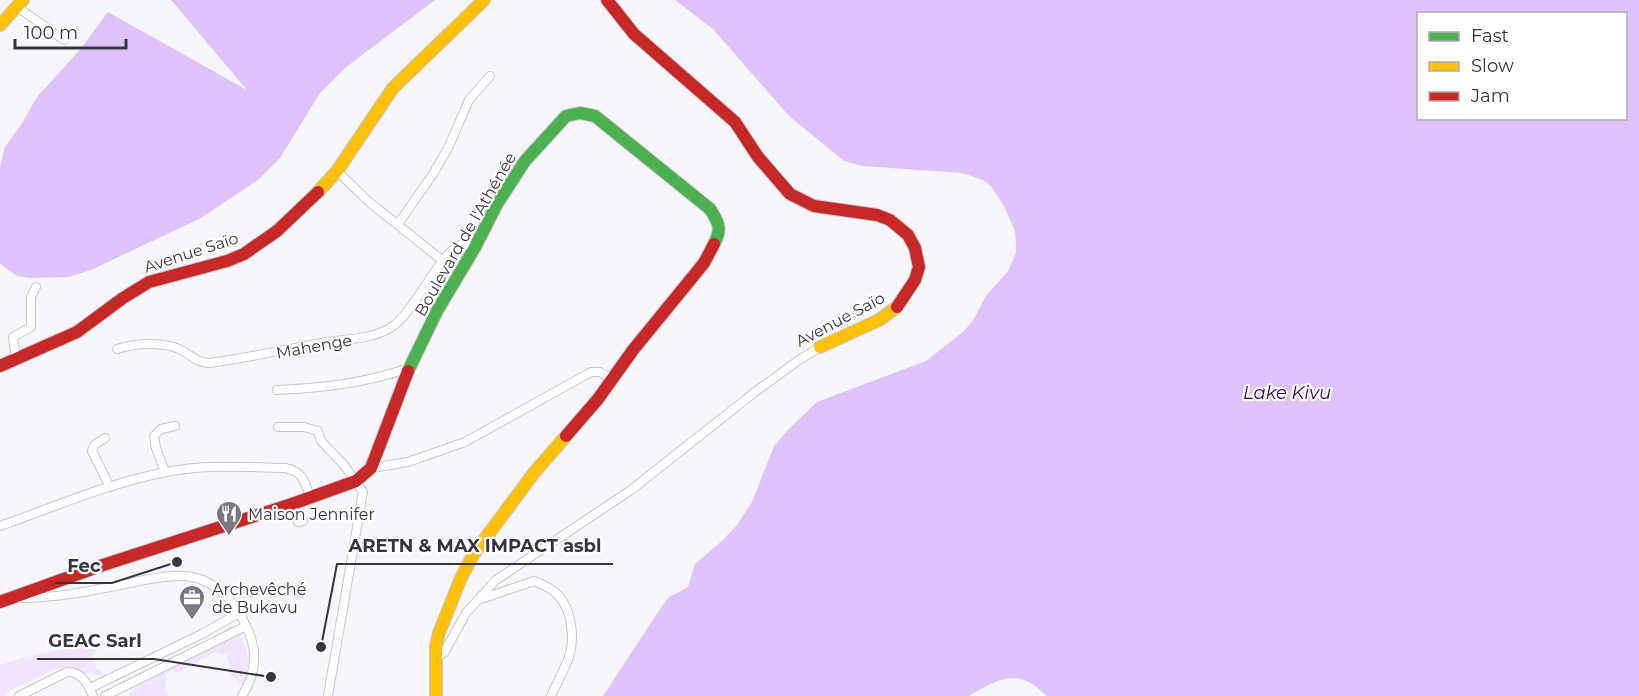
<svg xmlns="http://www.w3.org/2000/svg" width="1639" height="696" font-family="Montserrat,sans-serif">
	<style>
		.green { fill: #f0e4fe }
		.water { fill: #dec3fa; fill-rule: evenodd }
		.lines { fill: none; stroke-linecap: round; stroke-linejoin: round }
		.street-casing { stroke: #cac7ce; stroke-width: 10 }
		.fast-casing { stroke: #cac7ce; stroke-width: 14 }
		.slow-casing { stroke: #cac7ce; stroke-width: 14 }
		.jam-casing { stroke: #cac7ce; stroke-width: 14 }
		.street { stroke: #fefeff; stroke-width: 8 }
		.fast { stroke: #4caf50; stroke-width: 12 }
		.slow { stroke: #ffc107; stroke-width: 12 }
		.jam { stroke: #c62828; stroke-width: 12 }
		.labels { text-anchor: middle; stroke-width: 4.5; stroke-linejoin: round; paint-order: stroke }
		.street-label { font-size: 16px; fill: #37343c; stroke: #fff }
		.poi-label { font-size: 16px; fill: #37343c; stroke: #fff; text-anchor: start }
		.water-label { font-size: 18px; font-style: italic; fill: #3c035d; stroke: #fff }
		.leader { fill: none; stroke: #37343c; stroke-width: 2 }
		.callout-dot { fill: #37343c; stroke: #fff; stroke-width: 2 }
		.callout-label { font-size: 18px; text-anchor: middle; font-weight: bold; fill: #37343c; stroke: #fff; stroke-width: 4.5; stroke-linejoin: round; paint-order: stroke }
	</style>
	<rect width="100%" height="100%" fill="#f8f5fc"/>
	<g class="green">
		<path d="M231 626C251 643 250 665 245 689L231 674 227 655 214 652 178 673 172 670 167 674 165 689 168 696H129L131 691 181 661Z"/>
		<polygon points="109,640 93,654 96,669 110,677 82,672 71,667 57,668 10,690 5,696 0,696 0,665 25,657"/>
	</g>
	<g class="water">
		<polygon points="171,0 435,0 345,68 320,93 280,158 258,180 201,218 91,270 69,277 30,278 17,276 0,264 0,167 5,147 21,125 37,97 79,51 108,12 247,90"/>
		<path d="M675 0H1639V696H1046C1019 667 998 678 969 696H603L660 609 669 597 688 587 695 564 722 541 737 525 752 502 774 446 789 429 817 402 926 361 963 332 972 322 986 296 1008 271 1016 253V245L1015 231 1005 208 991 186 983 180 962 173 862 166 844 161 789 116 713 29ZM1418 14H1626V118H1418Z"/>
	</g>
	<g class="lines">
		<defs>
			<g id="street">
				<polyline points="17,7 64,40"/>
				<polyline points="337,171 369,202 443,261"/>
				<polyline points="398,224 433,174 448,148 469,100 490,76"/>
				<path d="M117 349C135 343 166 341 183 351 192 356 198 363 209 363 248 358 287 349 327 342 346 339 373 339 390 328 417 312 439 249 465 243L474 249"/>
				<polyline points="16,359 13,337 31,327 31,297 36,287"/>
				<path d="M277 390C323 388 366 383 409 368"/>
				<polyline points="278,427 304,427 318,431 321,441 344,465 363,492 328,696"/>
				<polyline points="105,438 94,445 92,451 110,487"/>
				<polyline points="371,468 408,462 465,442 591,372 600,372 612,379"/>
				<polyline points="165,472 156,448 154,436 161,429 175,426"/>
				<polyline points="292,504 298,522 303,521"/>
				<path d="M0 526C54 507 109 483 166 472 206 464 245 467 285 468 304 472 304 481 310 497"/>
				<path d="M20 598C56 598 91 591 125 584 144 580 166 575 185 576 214 578 235 601 246 626 258 650 257 673 242 696"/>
				<path d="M478 600 534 581C542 584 551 588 558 595 572 610 575 638 569 657 564 670 557 683 551 696"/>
				<polyline points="437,657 444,653 466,613 496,580 631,490 755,392 799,360 820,347"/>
				<polyline points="90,688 202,634 239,613"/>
				<path d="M19 696 67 672C81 671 88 684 93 696"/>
				<polyline points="105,696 246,626"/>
			</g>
			<path id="fast" d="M408 371 437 311 474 249 497 204 525 161 566 116 580 113 595 116 710 209C719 223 722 229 714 244"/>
			<g id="slow">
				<polyline points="0,25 23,0"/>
				<polyline points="318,192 337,171 393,88 484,0"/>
				<polyline points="820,347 879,320 897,307"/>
				<polyline points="436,696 436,646 439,633 461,578 473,555 533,474 566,436"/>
			</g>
			<g id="jam">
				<polyline points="607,0 634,34 735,122 758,157 790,194 814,206 877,215 890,220 908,235 915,248 919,267 915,280 897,307"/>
				<polyline points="0,366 77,332 123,298 149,282 227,261 244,254 277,231 318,192"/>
				<polyline points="566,436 598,399 633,350 704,263 714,244"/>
				<polyline points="0,602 103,565 292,504 356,481 371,468 408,371"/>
			</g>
		</defs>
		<use href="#street" class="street-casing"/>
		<use href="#fast" class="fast-casing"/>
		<use href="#slow" class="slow-casing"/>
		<use href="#jam" class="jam-casing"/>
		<use href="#street" class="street"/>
		<use href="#fast" class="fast"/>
		<use href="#slow" class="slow"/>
		<use href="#jam" class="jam"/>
	</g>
	<defs>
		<symbol id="restaurant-pin" viewBox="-11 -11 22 30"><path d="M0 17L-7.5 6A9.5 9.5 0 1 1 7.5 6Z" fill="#7b787f" stroke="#fff"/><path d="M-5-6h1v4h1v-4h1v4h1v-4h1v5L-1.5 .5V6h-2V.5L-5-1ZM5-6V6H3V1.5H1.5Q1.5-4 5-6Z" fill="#fff"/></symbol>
		<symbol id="office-pin" viewBox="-11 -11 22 30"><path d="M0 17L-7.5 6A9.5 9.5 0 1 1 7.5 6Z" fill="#7b787f" stroke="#fff"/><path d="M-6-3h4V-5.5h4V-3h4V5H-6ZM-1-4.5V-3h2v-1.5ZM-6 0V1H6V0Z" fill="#fff"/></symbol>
	</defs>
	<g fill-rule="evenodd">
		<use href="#restaurant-pin" x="214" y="499" width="30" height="40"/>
		<use href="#office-pin" x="177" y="583" width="30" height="40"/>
	</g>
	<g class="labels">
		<g class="street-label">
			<text transform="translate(465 234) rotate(-60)" y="6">Boulevard de l'Athénée</text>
			<text transform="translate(191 252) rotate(-18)" y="6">Avenue Saïo</text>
			<text transform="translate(840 319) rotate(-28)" y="6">Avenue Saïo</text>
			<text transform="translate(314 346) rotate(-10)" y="6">Mahenge</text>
		</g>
		<g class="poi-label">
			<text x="248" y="520">Maison Jennifer</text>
			<text x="212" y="595">Archevêché<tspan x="212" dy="18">de Bukavu</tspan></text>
		</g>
		<g class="water-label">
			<text x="1287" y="399">Lake Kivu</text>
		</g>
	</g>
	<path class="leader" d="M321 647L337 564H613M177 562L112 583H55M271 677L154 659H37"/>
	<g class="callout-dot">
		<circle cx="321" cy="647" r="6"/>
		<circle cx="177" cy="562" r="6"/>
		<circle cx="271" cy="677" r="6"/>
	</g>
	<g class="callout-label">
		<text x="475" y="552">ARETN &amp; MAX IMPACT asbl</text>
		<text x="84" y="572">Fec</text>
		<text x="95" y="647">GEAC Sarl</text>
	</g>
	<rect x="1417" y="12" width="210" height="108" fill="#ffffff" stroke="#afaeb1" stroke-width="1.5"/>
	<rect x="1429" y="32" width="30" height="9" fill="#4caf50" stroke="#afaeb1" stroke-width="1.5"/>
	<text x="1471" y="42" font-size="18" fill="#37343c">Fast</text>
	<rect x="1429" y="62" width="30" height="9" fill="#ffc107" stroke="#afaeb1" stroke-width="1.5"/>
	<text x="1471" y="72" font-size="18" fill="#37343c">Slow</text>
	<rect x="1429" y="92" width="30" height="9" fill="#c62828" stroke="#afaeb1" stroke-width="1.5"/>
	<text x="1471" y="102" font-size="18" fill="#37343c">Jam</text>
	<path d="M15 39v9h111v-9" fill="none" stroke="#37343c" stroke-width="3"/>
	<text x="24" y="39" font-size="18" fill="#37343c" stroke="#ffffff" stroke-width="4.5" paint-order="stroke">100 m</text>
</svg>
